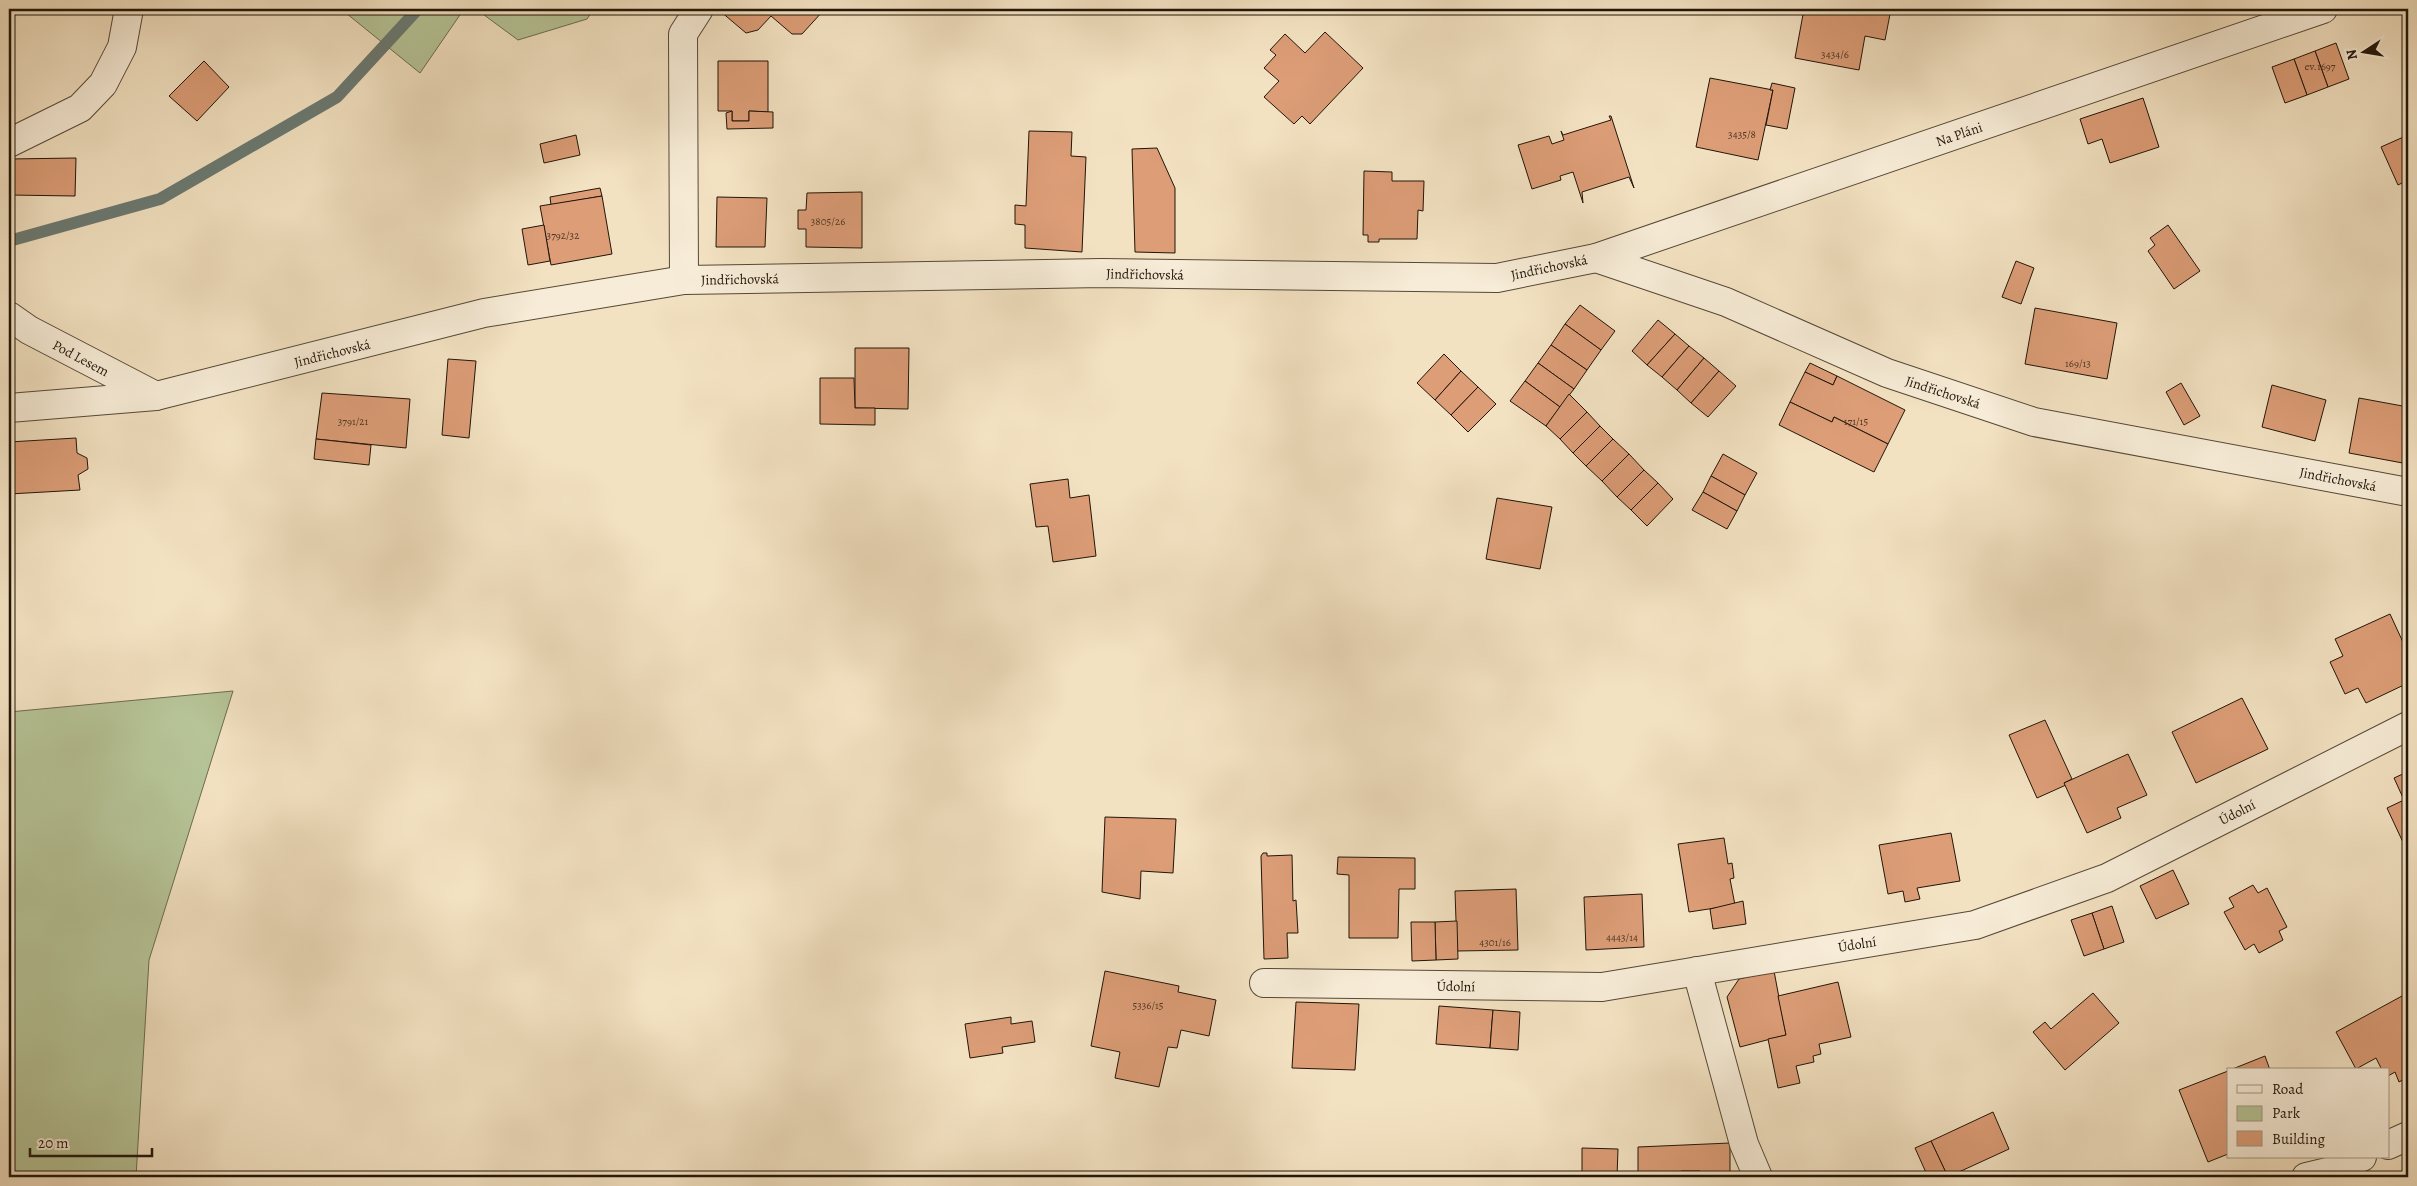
<svg xmlns="http://www.w3.org/2000/svg" width="2417" height="1186" font-family="Alegreya,serif">
	<style>
		.green { fill: #b6c497; stroke: #6c6c50 }
		.lines { fill: none; stroke-linecap: round; stroke-linejoin: round }
		.stream { stroke: #6b7a73; stroke-width: 12 }
		.building { fill: #dc9d77; stroke: #211509 }
		.street-casing { stroke: #564837; stroke-width: 30 }
		.street { stroke: #f7ecd7; stroke-width: 28 }
		.labels { text-anchor: middle; stroke-width: 4; stroke-linejoin: round; paint-order: stroke }
		.number-label { font-size: 11px; fill: #503724 }
		.street-label { font-size: 14px; fill: #211509; stroke: #f7ecd7 }
	</style>
	<rect width="100%" height="100%" fill="#f3e2c2"/>
	<filter id="stains"><feTurbulence type="fractalNoise" baseFrequency=".004" numOctaves="4"/><feColorMatrix values="0 0 0 0 .2 0 0 0 0 .09 0 0 0 0 .02 0 0 0 .5 -.17"/></filter>
	<radialGradient id="worn" r=".72"><stop offset=".6" stop-color="#630" stop-opacity="0"/><stop offset="1" stop-color="#630" stop-opacity=".3"/></radialGradient>
	<g class="green">
		<polygon points="341,9 464,9 420,73"/>
		<polygon points="476,9 594,9 587,19 518,40"/>
		<polygon points="233,691 149,960 136,1177 9,1177 9,712"/>
	</g>
	<g class="lines">
		<polyline class="stream" points="9,241 160,199 337,97 418,9"/>
	</g>
	<g class="building">
		<polygon points="722,9 820,9 823,11 802,34 792,34 771,16 758,30 746,33 720,11"/>
		<polygon points="1804,9 1891,9 1885,40 1865,36 1859,70 1795,58"/>
		<polygon points="1325,32 1363,68 1310,124 1302,116 1294,124 1264,97 1279,81 1264,68 1276,55 1270,50 1285,34 1305,53"/>
		<polygon points="2336,43 2349,79 2328,87 2315,51"/>
		<polygon points="2315,51 2328,87 2307,95 2294,59"/>
		<polygon points="2294,59 2307,95 2285,103 2272,67"/>
		<polygon points="204,61 229,87 197,121 169,96"/>
		<polygon points="718,61 768,61 768,112 749,111 749,121 732,121 732,111 718,111"/>
		<polygon points="1710,78 1773,90 1758,160 1696,147"/>
		<polygon points="1772,83 1795,88 1787,129 1766,125 1773,90 1770,90"/>
		<polygon points="2143,98 2159,147 2110,163 2102,139 2088,144 2080,119"/>
		<polygon points="732,111 732,121 749,121 749,111 773,112 773,128 727,129 726,113"/>
		<polygon points="1609,116 1611,116 1634,188 1629,177 1582,192 1583,203 1573,172 1560,176 1561,180 1532,189 1518,145 1549,136 1552,144 1564,140 1561,131 1563,135 1611,120"/>
		<polygon points="1029,131 1072,132 1071,156 1086,157 1082,252 1025,248 1025,225 1015,224 1015,205 1026,206"/>
		<polygon points="576,135 580,155 544,163 540,144"/>
		<polygon points="2408,135 2408,180 2398,185 2381,147"/>
		<polygon points="1157,148 1175,188 1175,253 1135,252 1132,149"/>
		<polygon points="76,158 75,196 9,195 9,159"/>
		<polygon points="1364,171 1392,172 1392,181 1424,181 1423,211 1418,210 1417,239 1379,239 1379,242 1368,242 1368,235 1363,235"/>
		<polygon points="600,188 602,196 551,205 550,197"/>
		<polygon points="862,192 862,248 806,247 806,229 798,229 798,210 806,210 807,193"/>
		<polygon points="602,196 612,254 551,265 540,206"/>
		<polygon points="717,197 767,198 765,247 716,247"/>
		<polygon points="544,225 550,261 528,265 522,229"/>
		<polygon points="2168,225 2200,271 2174,289 2148,251 2155,245 2150,238"/>
		<polygon points="2016,261 2034,268 2021,304 2002,297"/>
		<polygon points="1580,305 1615,331 1601,350 1565,324"/>
		<polygon points="2035,308 2117,323 2107,379 2025,364"/>
		<polygon points="1658,320 1675,334 1647,365 1632,351"/>
		<polygon points="1565,324 1601,350 1587,370 1551,345"/>
		<polygon points="1675,334 1689,346 1662,377 1647,365"/>
		<polygon points="1551,345 1587,370 1574,389 1538,363"/>
		<polygon points="1689,346 1704,358 1677,390 1662,377"/>
		<polygon points="855,348 909,348 908,409 855,408"/>
		<polygon points="1444,354 1461,371 1435,400 1417,383"/>
		<polygon points="1704,358 1719,371 1691,403 1677,390"/>
		<polygon points="448,359 476,361 469,438 442,435"/>
		<polygon points="1538,363 1574,389 1560,407 1525,381"/>
		<polygon points="1810,363 1837,376 1833,385 1805,372"/>
		<polygon points="1461,371 1478,387 1451,415 1435,400"/>
		<polygon points="1719,371 1736,386 1708,417 1691,403"/>
		<polygon points="1805,372 1833,385 1837,376 1905,410 1888,444 1834,417 1832,422 1790,402"/>
		<polygon points="820,378 854,378 855,408 875,408 875,425 820,424"/>
		<polygon points="1525,381 1560,407 1546,426 1510,401"/>
		<polygon points="2181,383 2200,416 2184,425 2166,392"/>
		<polygon points="2272,385 2326,400 2315,441 2262,427"/>
		<polygon points="1478,387 1496,404 1468,432 1451,415"/>
		<polygon points="322,393 410,399 406,448 316,439"/>
		<polygon points="1569,394 1587,412 1560,439 1546,426"/>
		<polygon points="2359,398 2408,407 2408,464 2349,453"/>
		<polygon points="1790,402 1832,422 1834,417 1888,444 1874,472 1779,425"/>
		<polygon points="1587,412 1600,426 1573,453 1560,439"/>
		<polygon points="1600,426 1613,439 1586,466 1573,453"/>
		<polygon points="76,438 77,453 87,458 88,469 78,475 80,490 9,494 9,442"/>
		<polygon points="316,439 371,445 369,465 314,459"/>
		<polygon points="1613,439 1629,454 1602,481 1586,466"/>
		<polygon points="1629,454 1644,470 1617,497 1602,481"/>
		<polygon points="1723,454 1757,473 1745,495 1711,476"/>
		<polygon points="1644,470 1658,483 1631,510 1617,497"/>
		<polygon points="1711,476 1745,495 1737,511 1703,492"/>
		<polygon points="1068,479 1070,498 1089,495 1096,556 1053,562 1048,526 1036,527 1030,484"/>
		<polygon points="1658,483 1673,499 1647,526 1631,510"/>
		<polygon points="1703,492 1737,511 1727,529 1692,510"/>
		<polygon points="1497,498 1552,507 1540,569 1486,559"/>
		<polygon points="2390,614 2408,653 2408,683 2366,703 2358,688 2345,694 2330,662 2343,656 2335,639"/>
		<polygon points="2242,698 2268,749 2196,783 2172,732"/>
		<polygon points="2045,720 2072,779 2064,783 2066,785 2037,798 2009,735"/>
		<polygon points="2128,754 2147,795 2117,808 2121,818 2087,833 2064,783"/>
		<polygon points="2405,773 2408,780 2408,853 2387,808 2404,800 2394,778"/>
		<polygon points="1105,817 1176,819 1173,873 1141,871 1140,899 1102,892"/>
		<polygon points="1951,833 1960,881 1917,888 1920,899 1905,902 1903,891 1888,894 1879,845"/>
		<polygon points="1724,838 1728,864 1732,863 1734,878 1730,879 1735,905 1689,912 1678,844"/>
		<polygon points="1263,853 1267,853 1267,856 1292,855 1293,901 1296,900 1298,933 1287,933 1288,958 1264,959 1261,856"/>
		<polygon points="1338,857 1415,858 1415,889 1399,889 1398,938 1349,938 1349,875 1337,874"/>
		<polygon points="2173,870 2189,904 2156,919 2140,886"/>
		<polygon points="2253,885 2258,893 2267,888 2287,927 2279,931 2283,940 2259,953 2254,944 2245,950 2224,912 2234,907 2229,898"/>
		<polygon points="1516,889 1518,950 1457,951 1455,891"/>
		<polygon points="1642,894 1644,947 1586,950 1584,897"/>
		<polygon points="1743,901 1746,924 1713,929 1710,909"/>
		<polygon points="2112,906 2124,942 2104,949 2092,913"/>
		<polygon points="2092,913 2104,949 2084,956 2071,920"/>
		<polygon points="1457,921 1458,959 1436,960 1435,922"/>
		<polygon points="1411,922 1435,922 1436,960 1412,961"/>
		<polygon points="1105,971 1179,986 1178,992 1216,1000 1209,1036 1181,1030 1177,1048 1168,1047 1159,1087 1115,1078 1120,1052 1091,1046"/>
		<polygon points="1774,971 1786,1035 1740,1047 1727,997 1739,979"/>
		<polygon points="1838,982 1851,1037 1819,1044 1821,1054 1813,1056 1814,1062 1796,1066 1800,1083 1778,1088 1768,1039 1786,1035 1778,996"/>
		<polygon points="2093,993 2119,1023 2065,1070 2033,1032 2045,1022 2051,1029"/>
		<polygon points="2402,996 2408,1007 2408,1077 2399,1082 2395,1072 2388,1076 2388,1070 2382,1070 2376,1058 2356,1069 2336,1032"/>
		<polygon points="1296,1002 1359,1004 1355,1070 1292,1068"/>
		<polygon points="1439,1006 1493,1010 1490,1048 1436,1044"/>
		<polygon points="1493,1010 1520,1012 1518,1050 1490,1048"/>
		<polygon points="1011,1017 1011,1024 1032,1021 1035,1042 1002,1047 1003,1053 970,1058 965,1024"/>
		<polygon points="2265,1056 2270,1070 2230,1070"/>
		<polygon points="2228,1071 2228,1154 2208,1162 2179,1090"/>
		<polygon points="1993,1112 2009,1149 1948,1177 1931,1141"/>
		<polygon points="1931,1141 1948,1177 1952,1175 1953,1177 1928,1177 1915,1148"/>
		<polygon points="1730,1143 1730,1177 1700,1177 1700,1171 1681,1171 1681,1177 1638,1177 1638,1147"/>
		<polygon points="1582,1148 1618,1149 1617,1177 1582,1177"/>
	</g>
	<g class="lines">
		<defs>
			<g id="street">
				<polyline points="9,143 80,108 103,84 122,47 129,9"/>
				<polyline points="1596,258 1726,302 1887,373 2034,422 2408,492"/>
				<polyline points="684,280 683,34 699,9"/>
				<polyline points="9,316 29,330 156,396"/>
				<polyline points="9,408 156,396 484,313 684,280 1102,273 1497,278 1596,258 2323,9"/>
				<polyline points="1697,971 1744,1144 1758,1177"/>
				<polyline points="1264,983 1602,987 1975,925 2107,878 2408,726"/>
				<polyline points="2388,1145 2408,1136"/>
				<polyline points="2306,1177 2331,1171 2362,1157"/>
			</g>
		</defs>
		<use href="#street" class="street-casing"/>
		<use href="#street" class="street"/>
	</g>
	<g class="labels">
		<g class="number-label">
			<text x="1835" y="58">3434/6</text>
			<text x="2320" y="70">ev.1697</text>
			<text x="1742" y="138">3435/8</text>
			<text x="828" y="225">3805/26</text>
			<text x="563" y="239">3792/32</text>
			<text x="2078" y="367">169/13</text>
			<text x="353" y="425">3791/21</text>
			<text x="1856" y="425">171/15</text>
			<text x="1622" y="941">4443/14</text>
			<text x="1495" y="946">4301/16</text>
			<text x="1148" y="1009">5336/15</text>
		</g>
		<g class="street-label">
			<text transform="translate(1959 134) rotate(-19)" y="5">Na Pláni</text>
			<text transform="translate(1549 267) rotate(-12)" y="5">Jindřichovská</text>
			<text transform="translate(1145 274) rotate(1)" y="5">Jindřichovská</text>
			<text transform="translate(740 279) rotate(-1)" y="5">Jindřichovská</text>
			<text transform="translate(332 353) rotate(-14)" y="5">Jindřichovská</text>
			<text transform="translate(81 358) rotate(28)" y="5">Pod Lesem</text>
			<text transform="translate(1943 392) rotate(18)" y="5">Jindřichovská</text>
			<text transform="translate(2338 479) rotate(11)" y="5">Jindřichovská</text>
			<text transform="translate(2237 812) rotate(-27)" y="5">Údolní</text>
			<text transform="translate(1857 944) rotate(-9)" y="5">Údolní</text>
			<text transform="translate(1456 986) rotate(1)" y="5">Údolní</text>
		</g>
	</g>
	<rect width="2417" height="1186" fill="none" stroke="#f3e2c2" stroke-width="30"/>
	<rect x="10" y="10" width="2397" height="1166" fill="none" stroke="#211509" stroke-width="2.5"/>
	<rect x="15" y="15" width="2387" height="1156" fill="none" stroke="#211509"/>
	<rect x="2227" y="1068" width="162" height="90" fill="#f7ecd7" stroke="#a19685"/>
	<rect x="2237" y="1085" width="25" height="8" fill="#f7ecd7" stroke="#a19685"/>
	<text x="2272" y="1094" font-size="15" fill="#211509">Road</text>
	<rect x="2237" y="1106" width="25" height="15" fill="#b6c497" stroke="#a19685"/>
	<text x="2272" y="1118" font-size="15" fill="#211509">Park</text>
	<rect x="2237" y="1131" width="25" height="15" fill="#dc9d77" stroke="#a19685"/>
	<text x="2272" y="1144" font-size="15" fill="#211509">Building</text>
	<g transform="translate(2364 52) rotate(258)" stroke="#f7ecd7" stroke-width="4" paint-order="stroke">
	<path d="M0-4L9 19L0 12L-9 19Z" fill="#211509"/>
	<text y="-8" font-size="14" font-weight="bold" text-anchor="middle" fill="#211509">N</text>
	</g>
	<path d="M30 1148v8h122v-8" fill="none" stroke="#211509" stroke-width="2.5"/>
	<text x="38" y="1148" font-size="15" fill="#211509" stroke="#f7ecd7" stroke-width="4" paint-order="stroke">20 m</text>
	<rect width="100%" height="100%" filter="url(#stains)"/>
	<rect width="100%" height="100%" fill="url(#worn)"/>
</svg>
